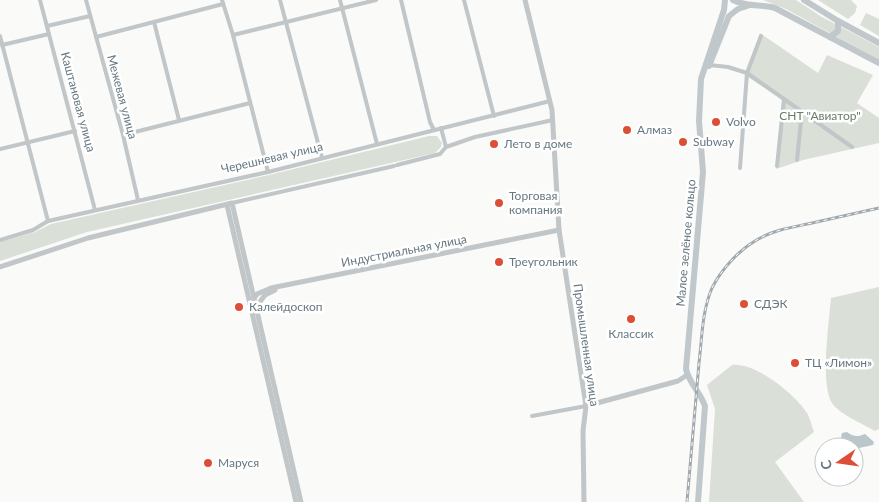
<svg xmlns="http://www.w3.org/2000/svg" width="879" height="502" font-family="Lato,sans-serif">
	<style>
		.green { fill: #dadfd7 }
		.water { fill: #bac6c9 }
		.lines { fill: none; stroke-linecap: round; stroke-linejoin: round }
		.minor { stroke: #c1c6c9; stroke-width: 4 }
		.tertiary { stroke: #c1c6c9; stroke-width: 5 }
		.primary { stroke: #c0c8cc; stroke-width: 6 }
		.rail-casing { stroke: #a1a9ae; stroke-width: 3 }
		.rail { stroke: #fff; stroke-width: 1; stroke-dasharray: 4; stroke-linecap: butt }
		.poi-dot { fill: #db4f36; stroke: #fff; stroke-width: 2 }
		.labels { text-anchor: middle; stroke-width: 5; stroke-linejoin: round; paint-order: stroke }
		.street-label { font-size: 12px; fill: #667881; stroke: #fff }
		.park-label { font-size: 12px; fill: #6a7a65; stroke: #fff }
		.poi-label { font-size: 12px; fill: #667881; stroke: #fff; text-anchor: start }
	</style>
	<rect width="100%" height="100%" fill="#fafaf8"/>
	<g class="green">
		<polygon points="763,0 796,0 822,17 879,47 879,60 786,9"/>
		<polygon points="818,0 851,0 857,6 855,13 848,19"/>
		<polygon points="866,13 879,19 879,36 860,25"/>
		<polygon points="760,33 818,73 827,55 873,75 857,103 879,118 879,143 803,160 776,169 783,100 745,75"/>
		<polygon points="429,136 437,136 442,143 441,147 435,153 87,232 0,261 0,242 35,232 51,224 269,175"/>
		<path d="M879 287V429L875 431C863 424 839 414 832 403 820 384 829 322 831 298Z"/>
		<path d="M732 365C755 362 795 394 807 413 810 418 812 426 814 432L775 462 804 502H709L715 409 707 385Z"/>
	</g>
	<path class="water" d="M847 432C853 437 858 437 865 434L874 442 873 445 859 448 853 445 846 447C842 443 840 439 842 433Z"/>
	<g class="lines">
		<g class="minor">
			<polyline points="40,0 95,210"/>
			<polyline points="86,0 123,135 138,200"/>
			<polyline points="222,0 233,35 268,172"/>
			<polyline points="280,0 322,158"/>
			<polyline points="340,0 377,144"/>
			<polyline points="401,0 430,122 434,130"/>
			<polyline points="464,0 494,116"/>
			<polyline points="154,22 179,120"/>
			<polyline points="47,26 90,16"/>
			<polyline points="233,35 376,0"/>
			<polyline points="0,36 48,221"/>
			<polyline points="96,37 223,4"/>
			<polyline points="2,45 49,34"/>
			<polyline points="709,65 728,67 747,73 852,147"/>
			<polyline points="441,128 446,147"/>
			<polyline points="123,135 250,103"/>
			<polyline points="0,149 75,131"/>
			<polyline points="797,160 802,111"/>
			<polyline points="397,165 440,154 446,147 475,137 553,120"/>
			<polyline points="777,166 784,99"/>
			<polyline points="740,168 747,73 761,36"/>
			<polyline points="232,203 394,166"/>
			<polyline points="0,240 33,230 48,221 268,172 550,101"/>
			<polyline points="532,416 586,406"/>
		</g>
		<g class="tertiary">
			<polyline points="525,0 552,110 559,230 586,406 583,431 584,502"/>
			<polyline points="227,205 296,502"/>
			<polyline points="0,267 88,238 232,203 301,502"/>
			<polyline points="250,304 257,294 271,288 559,230"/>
			<polyline points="256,307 265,295 275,290"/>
			<polyline points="586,406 678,381 687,375"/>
		</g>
		<g class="primary">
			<path d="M733 0C746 7 761 4 775 8L879 63"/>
			<polyline points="804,0 838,21 879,43"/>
			<polyline points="830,37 838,31 838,21"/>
			<polyline points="709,66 729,16 738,9 750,5"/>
			<path d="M698 502 705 406C700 392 689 383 686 369L703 172 699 121 701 79 724 10 725 0"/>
		</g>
		<defs>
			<path id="rail" d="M687 502C691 455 695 409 699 363 702 338 702 311 712 288 721 270 738 251 755 241 772 230 793 227 812 223 835 218 857 213 879 208"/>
		</defs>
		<use href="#rail" class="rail-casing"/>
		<use href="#rail" class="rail"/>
	</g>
	<g class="poi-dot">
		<circle cx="716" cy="122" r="5"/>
		<circle cx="627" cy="130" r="5"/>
		<circle cx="683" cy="142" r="5"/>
		<circle cx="494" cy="144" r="5"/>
		<circle cx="499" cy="203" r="5"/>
		<circle cx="499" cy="262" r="5"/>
		<circle cx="744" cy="304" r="5"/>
		<circle cx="239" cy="307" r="5"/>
		<circle cx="631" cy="319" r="5"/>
		<circle cx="795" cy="363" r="5"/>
		<circle cx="208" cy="463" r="5"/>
	</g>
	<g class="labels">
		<g class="street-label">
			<text transform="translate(122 97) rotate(75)" y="4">Межевая улица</text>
			<text transform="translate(78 102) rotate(75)" y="4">Каштановая улица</text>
			<text transform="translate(272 158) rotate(-13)" y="4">Черешневая улица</text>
			<text transform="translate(686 243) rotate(-85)" y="4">Малое зелёное кольцо</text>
			<text transform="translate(404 251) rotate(-11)" y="4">Индустриальная улица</text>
			<text transform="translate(586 345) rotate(82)" y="4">Промышленная улица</text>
		</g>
		<g class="park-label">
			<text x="820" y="120">СНТ "Авиатор"</text>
		</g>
		<g class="poi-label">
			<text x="726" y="126">Volvo</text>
			<text x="637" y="134">Алмаз</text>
			<text x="693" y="146">Subway</text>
			<text x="504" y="148">Лето в доме</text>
			<text x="509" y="200">Торговая<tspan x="509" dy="14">компания</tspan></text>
			<text x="509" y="266">Треугольник</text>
			<text x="754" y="308">СДЭК</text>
			<text x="249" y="311">Калейдоскоп</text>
			<text x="631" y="338" text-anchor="middle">Классик</text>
			<text x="805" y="367">ТЦ «Лимон»</text>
			<text x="218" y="467">Маруся</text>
		</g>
	</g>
	<g transform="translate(839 462) rotate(257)"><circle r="24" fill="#ffffff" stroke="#c2c9cd"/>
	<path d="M0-4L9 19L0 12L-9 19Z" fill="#db4f36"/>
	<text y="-8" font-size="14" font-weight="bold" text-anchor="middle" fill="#667881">С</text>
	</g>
</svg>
